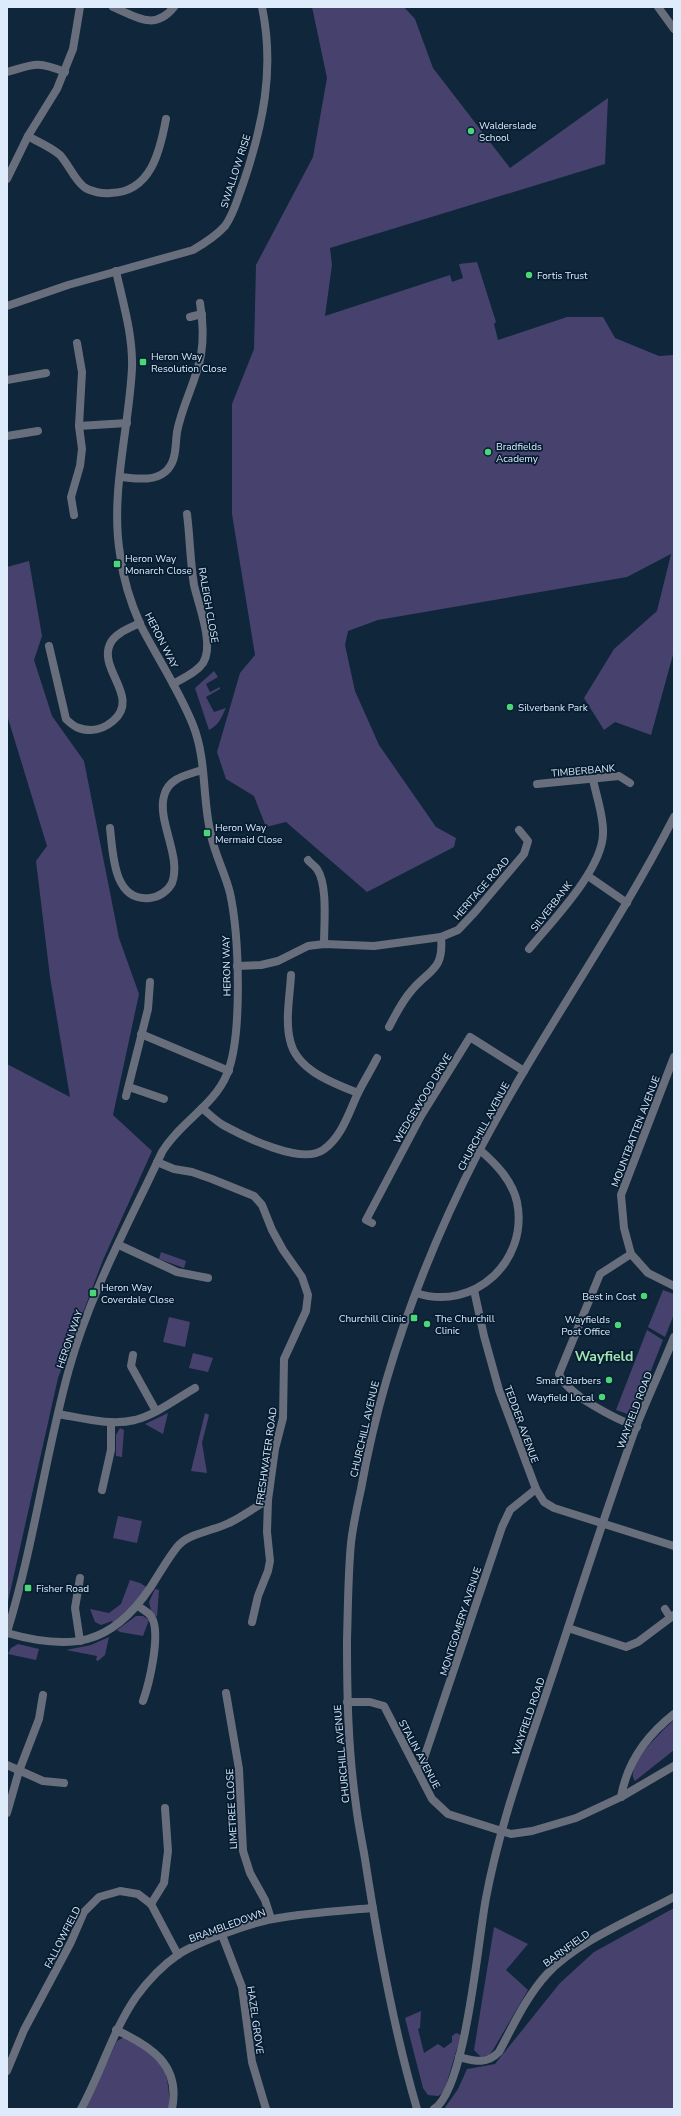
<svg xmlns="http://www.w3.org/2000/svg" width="681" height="2116" font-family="'Nunito Sans',sans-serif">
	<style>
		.green { fill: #47426d }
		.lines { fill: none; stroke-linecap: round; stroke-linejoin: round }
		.minor { stroke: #696e7c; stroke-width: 8 }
		.tertiary { stroke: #696e7c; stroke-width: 8 }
		.poi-dot { fill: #4bd677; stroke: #061c31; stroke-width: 1.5 }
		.labels { text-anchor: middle; stroke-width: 3.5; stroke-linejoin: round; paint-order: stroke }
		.poi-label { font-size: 10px; fill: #ddebfa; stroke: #061c31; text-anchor: start }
		.street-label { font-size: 10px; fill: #ddebfa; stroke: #061c31 }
		.district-label { font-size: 14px; font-weight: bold; fill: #a2e5b0; stroke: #061c31 }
	</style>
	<rect width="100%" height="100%" fill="#0f263b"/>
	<g class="green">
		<polygon points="312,7 404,7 415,19 433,68 510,168 608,98 605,164 330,248 332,265 325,316 450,275 452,282 463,278 459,264 477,262 496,322 494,324 498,340 567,317 603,317 615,338 659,356 674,355 674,651 651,735 615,722 604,730 584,698 614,649 657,611 671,554 627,577 378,620 348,631 345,645 355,691 379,745 436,827 456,838 454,847 367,892 286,822 266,827 254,796 226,779 217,752 240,673 255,655 232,514 232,404 254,349 256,265 313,157 327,78"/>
		<polygon points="29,561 42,636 34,660 52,716 84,761 119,938 139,994 113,1115 152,1151 103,1260 58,1378 7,1606 7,1064 70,1097 50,977 36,861 47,846 7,715 7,567"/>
		<path d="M214 671 218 677 206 684 210 692 220 687V689L206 697 214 712 226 708C221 718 219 725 209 730L195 688Z"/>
		<polygon points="161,1252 186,1261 184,1268 159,1259"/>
		<polygon points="663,1290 674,1294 674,1314 665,1337 648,1327"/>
		<polygon points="169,1317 190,1322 185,1347 163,1342"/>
		<polygon points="647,1330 663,1340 633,1416 616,1410"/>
		<polygon points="193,1353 213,1358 208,1372 189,1368"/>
		<polygon points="168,1413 163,1434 145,1424"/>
		<polygon points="205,1413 209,1415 202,1443 207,1473 191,1471"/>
		<polygon points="120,1428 124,1430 122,1457 116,1456 116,1435"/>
		<polygon points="118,1516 142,1521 137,1543 113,1538"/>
		<polygon points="130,1580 140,1583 148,1588 136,1604 114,1623 112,1621 101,1625 95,1622 90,1609 109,1613 121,1604"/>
		<polygon points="155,1589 159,1590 157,1617 151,1611 149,1602"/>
		<polygon points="136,1616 143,1616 149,1620 143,1636 120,1632 117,1630"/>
		<polygon points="109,1637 105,1655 98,1661 96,1660 97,1656 66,1650 91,1645"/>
		<polygon points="18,1644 39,1649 36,1660 8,1654 11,1648"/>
		<path d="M674 1720V1750L635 1781C623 1767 663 1730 674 1720Z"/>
		<polygon points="674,1908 674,2109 444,2109 458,2089 467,2069 495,2064 560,1983 594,1952"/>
		<polygon points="494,1927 528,1944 506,1970 528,1990 493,2050 489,2055 481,2057 474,2050"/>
		<polygon points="421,2011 420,2028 418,2029 424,2053 438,2044 444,2048 452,2042 452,2036 456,2033 461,2035 444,2092 438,2096 428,2095 423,2088 405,2018"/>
		<path d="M124 2037C135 2041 160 2058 164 2068 168 2080 170 2097 169 2109H85L117 2041Z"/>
	</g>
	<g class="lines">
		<g class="minor">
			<path d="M113 7C135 16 154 32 174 7"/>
			<polyline points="658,7 674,29"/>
			<path d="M7 72C35 64 36 61 65 72"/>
			<path d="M28 136C38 142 51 147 60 155 69 165 74 179 84 187 91 192 103 194 111 193 151 192 160 151 166 119"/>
			<polyline points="7,179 28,136 57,89 73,49 80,7"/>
			<path d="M7 306 68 285 193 250C205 243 216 236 225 226 234 214 238 197 243 184 263 125 275 69 262 7"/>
			<polyline points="190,317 202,314"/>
			<polyline points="7,380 46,373"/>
			<polyline points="79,426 127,423"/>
			<polyline points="7,436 38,431"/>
			<path d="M120 477C135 478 153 482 165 472 177 462 175 446 177 432 182 405 196 382 201 355 204 337 203 321 200 303"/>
			<polyline points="74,515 71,497 80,466 82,449 79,426 82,372 77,343"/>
			<path d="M49 646 66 719C74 727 80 730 91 730 99 730 107 726 113 721 141 697 98 670 110 644 115 633 130 628 140 623"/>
			<path d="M173 684C183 678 196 673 203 663 215 645 198 604 194 585 190 561 190 537 187 514"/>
			<polyline points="537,784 619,776 630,783"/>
			<path d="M110 828C113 853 113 902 150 898 159 897 168 891 172 883 182 857 157 821 164 796 168 778 187 775 202 770"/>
			<path d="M308 860C310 863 314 865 317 869 328 885 324 924 324 944"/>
			<polyline points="588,876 627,903"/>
			<path d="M529 949C552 921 602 870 603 834 604 816 596 796 593 779"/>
			<polyline points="237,966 261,965 278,961 308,946 324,944 374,946 441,937 458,930 475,912 524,854 528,841 519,830"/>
			<path d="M291 975C290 995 285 1020 290 1040 296 1070 333 1083 358 1093"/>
			<path d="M389 1027C396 1014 402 1001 412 990 430 969 444 970 441 937"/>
			<polyline points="141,1034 229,1071"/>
			<polyline points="674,1057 621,1195 624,1228 631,1254 648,1273 674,1286"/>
			<polyline points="129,1087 164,1099"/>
			<polyline points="126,1096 148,1009 150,982"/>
			<path d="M202 1108C209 1114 216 1121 223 1125 245 1137 301 1165 323 1150 342 1137 349 1112 358 1093 364 1081 371 1070 377 1058"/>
			<polyline points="157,1162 174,1169 192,1172 212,1179 254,1196 262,1205 272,1230 283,1250 302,1277 308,1295 306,1311 284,1359 283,1418 275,1449 268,1500 267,1532 270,1561 268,1571 258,1596 252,1622"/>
			<polyline points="372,1223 366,1220 421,1116 470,1037 524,1071"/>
			<polyline points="119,1245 177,1272 208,1278"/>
			<path d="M631 1254 600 1274 559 1374C567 1395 616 1419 637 1427"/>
			<polyline points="474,1290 484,1336 499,1390 536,1489 544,1502 554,1508 674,1546"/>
			<path d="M416 1293C474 1312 529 1261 517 1202 512 1180 496 1164 480 1150"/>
			<polyline points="133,1355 131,1366 156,1411"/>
			<path d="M58 1414C83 1418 110 1426 135 1420 157 1414 176 1399 195 1388"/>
			<polyline points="102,1490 111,1450 111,1422"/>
			<path d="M138 1606C143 1610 150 1613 152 1618 161 1635 149 1684 143 1701"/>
			<polyline points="665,1609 670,1617"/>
			<polyline points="568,1628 626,1647 638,1642 674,1615"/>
			<path d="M7 1632C34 1545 45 1456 69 1369 90 1293 129 1223 162 1152 180 1122 214 1106 227 1074 243 1036 239 934 230 893 225 873 215 855 211 835 202 799 207 760 193 725 179 690 158 659 141 626 131 604 123 578 120 554 110 493 129 429 132 368 133 335 123 303 116 271"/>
			<path d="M7 1633C70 1651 111 1646 150 1588 157 1578 173 1549 181 1543 192 1533 215 1530 229 1523 242 1517 255 1507 268 1500"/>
			<polyline points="80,1641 75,1608 80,1578"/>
			<polyline points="226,1693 239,1769 243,1851 250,1873 265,1900 271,1919"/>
			<polyline points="347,1702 370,1702 384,1706 432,1799 448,1814 511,1834 532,1831 576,1818 621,1797 674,1766"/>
			<polyline points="7,1765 43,1781 64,1783"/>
			<polyline points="417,1770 423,1761 502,1527 510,1510 536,1489"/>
			<path d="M621 1797C627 1762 646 1736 674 1714"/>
			<polyline points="7,1813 19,1771 39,1719 43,1695"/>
			<polyline points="151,1904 164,1883 168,1851 165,1808"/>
			<polyline points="222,1935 242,1987 252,2062 266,2109"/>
			<path d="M116 2030C151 2046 181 2065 172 2109"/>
			<path d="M459 2057C475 2061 486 2065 499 2052 513 2026 526 1997 547 1974 576 1942 635 1918 674 1897"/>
			<polyline points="7,2071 24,2030 71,1942 84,1912 99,1897 120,1891 138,1894 151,1904 178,1955"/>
			<path d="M81 2109C101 2073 112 2032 136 1997 147 1982 163 1965 179 1954 198 1942 250 1923 273 1919 306 1913 339 1911 373 1908"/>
			<path d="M417 2109C393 2027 378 1944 365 1859 362 1841 358 1823 356 1805 348 1750 347 1695 347 1640 348 1607 348 1575 351 1543 353 1525 357 1507 361 1489 382 1370 424 1258 479 1151 539 1037 615 932 674 817"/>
		</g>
		<path class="tertiary" d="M434 2109C466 2089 478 1939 486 1898 500 1823 527 1751 551 1679 579 1595 606 1510 636 1427 648 1397 662 1367 674 1337"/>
	</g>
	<g class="poi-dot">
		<circle cx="471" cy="131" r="4"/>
		<circle cx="529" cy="275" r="4"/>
		<rect x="139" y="358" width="8" height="8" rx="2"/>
		<circle cx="488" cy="452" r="4"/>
		<rect x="113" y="560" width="8" height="8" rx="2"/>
		<circle cx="510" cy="707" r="4"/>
		<rect x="203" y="829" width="8" height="8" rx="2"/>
		<rect x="89" y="1289" width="8" height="8" rx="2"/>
		<circle cx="644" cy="1296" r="4"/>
		<rect x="410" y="1314" width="8" height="8" rx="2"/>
		<circle cx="427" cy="1324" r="4"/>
		<circle cx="618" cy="1325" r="4"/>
		<circle cx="609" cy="1380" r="4"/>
		<circle cx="602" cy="1397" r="4"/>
		<rect x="24" y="1584" width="8" height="8" rx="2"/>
	</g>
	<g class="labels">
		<g class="poi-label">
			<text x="479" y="129">Walderslade<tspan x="479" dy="12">School</tspan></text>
			<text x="537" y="279">Fortis Trust</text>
			<text x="151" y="360">Heron Way<tspan x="151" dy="12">Resolution Close</tspan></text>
			<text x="496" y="450">Bradfields<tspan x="496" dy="12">Academy</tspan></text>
			<text x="125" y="562">Heron Way<tspan x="125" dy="12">Monarch Close</tspan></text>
			<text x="518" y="711">Silverbank Park</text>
			<text x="215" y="831">Heron Way<tspan x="215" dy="12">Mermaid Close</tspan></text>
			<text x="101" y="1291">Heron Way<tspan x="101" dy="12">Coverdale Close</tspan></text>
			<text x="636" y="1300" text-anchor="end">Best in Cost</text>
			<text x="406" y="1322" text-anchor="end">Churchill Clinic</text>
			<text x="435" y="1322">The Churchill<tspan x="435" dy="12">Clinic</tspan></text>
			<text x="610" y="1323" text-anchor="end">Wayfields<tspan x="610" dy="12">Post Office</tspan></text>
			<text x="601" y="1384" text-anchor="end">Smart Barbers</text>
			<text x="594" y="1401" text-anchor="end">Wayfield Local</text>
			<text x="36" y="1592">Fisher Road</text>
		</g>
		<g class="street-label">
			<text transform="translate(235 171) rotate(-72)" y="4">SWALLOW RISE</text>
			<text transform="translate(209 605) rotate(80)" y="4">RALEIGH CLOSE</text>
			<text transform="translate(162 640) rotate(63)" y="4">HERON WAY</text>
			<text transform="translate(583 770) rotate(-5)" y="4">TIMBERBANK</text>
			<text transform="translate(481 888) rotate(-49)" y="4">HERITAGE ROAD</text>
			<text transform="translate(551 906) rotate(-52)" y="4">SILVERBANK</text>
			<text transform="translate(226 966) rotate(-91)" y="4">HERON WAY</text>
			<text transform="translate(422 1098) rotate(-59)" y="4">WEDGEWOOD DRIVE</text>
			<text transform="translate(483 1126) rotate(-62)" y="4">CHURCHILL AVENUE</text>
			<text transform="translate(635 1131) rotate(-69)" y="4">MOUNTBATTEN AVENUE</text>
			<text transform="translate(69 1339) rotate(-71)" y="4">HERON WAY</text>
			<text transform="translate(634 1410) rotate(-69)" y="4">WAYFIELD ROAD</text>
			<text transform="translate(522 1424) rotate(70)" y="4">TEDDER AVENUE</text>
			<text transform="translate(364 1429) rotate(-77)" y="4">CHURCHILL AVENUE</text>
			<text transform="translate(266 1456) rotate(-82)" y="4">FRESHWATER ROAD</text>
			<text transform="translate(460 1621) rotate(-72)" y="4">MONTGOMERY AVENUE</text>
			<text transform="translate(528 1716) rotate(-71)" y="4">WAYFIELD ROAD</text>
			<text transform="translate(341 1754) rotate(-95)" y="4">CHURCHILL AVENUE</text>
			<text transform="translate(420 1754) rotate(62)" y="4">STALIN AVENUE</text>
			<text transform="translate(231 1809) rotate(-93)" y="4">LIMETREE CLOSE</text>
			<text transform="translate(227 1925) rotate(-20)" y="4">BRAMBLEDOWN</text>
			<text transform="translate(62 1937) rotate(-63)" y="4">FALLOWFIELD</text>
			<text transform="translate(566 1948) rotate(-36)" y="4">BARNFIELD</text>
			<text transform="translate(256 2020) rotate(82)" y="4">HAZEL GROVE</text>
		</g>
		<g class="district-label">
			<text x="604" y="1361">Wayfield</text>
		</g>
	</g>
	<rect width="681" height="2116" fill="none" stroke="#ddebfa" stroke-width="16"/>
</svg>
